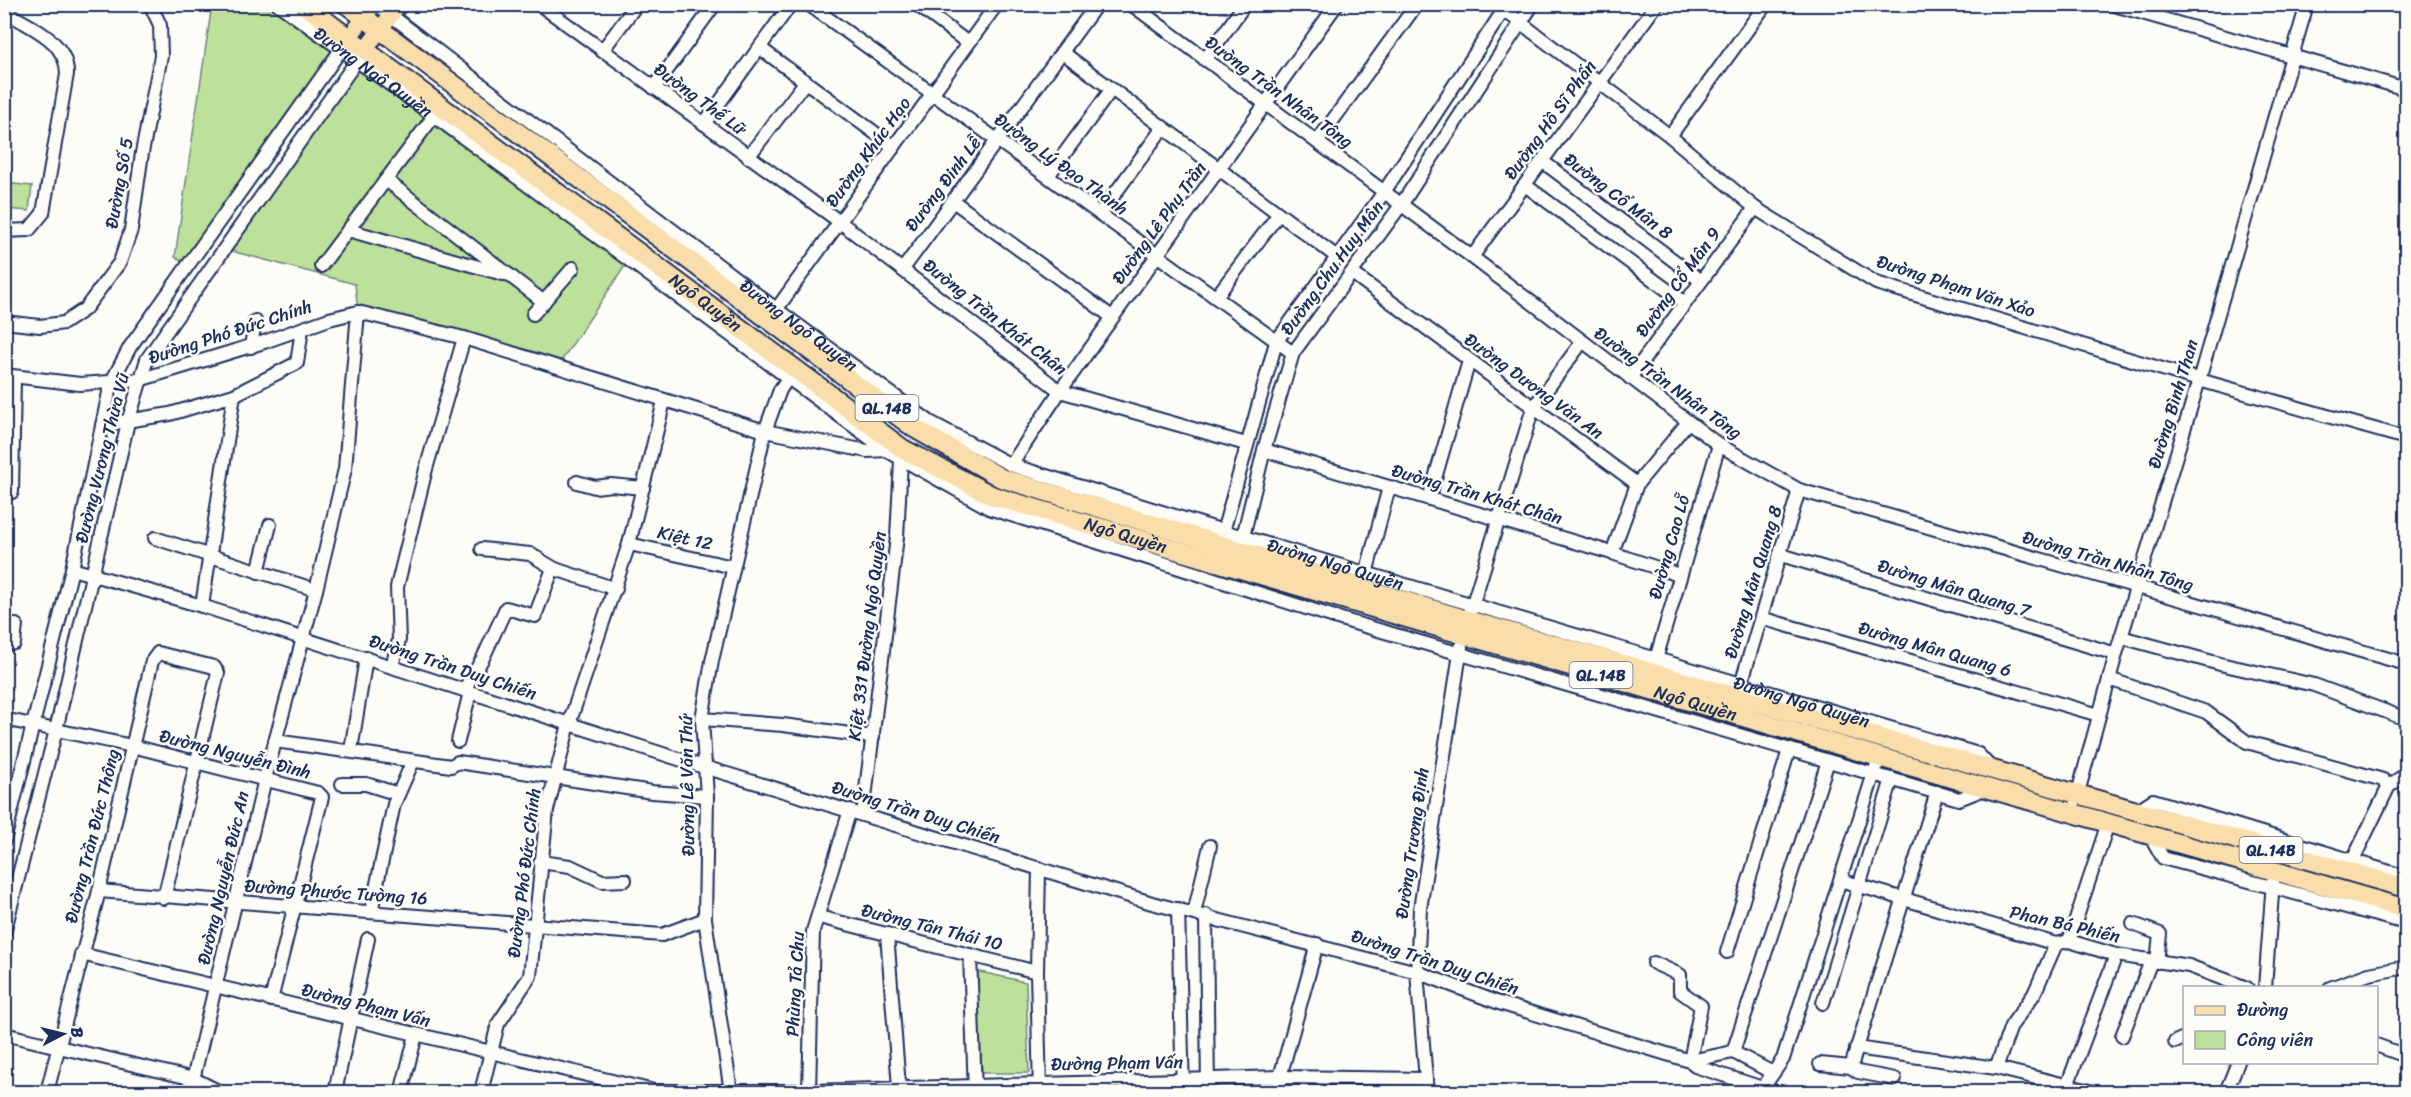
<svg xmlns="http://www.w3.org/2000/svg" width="2411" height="1097" font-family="Sriracha,sans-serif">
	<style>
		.green { fill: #bde09a; stroke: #6c887c; stroke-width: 1.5 }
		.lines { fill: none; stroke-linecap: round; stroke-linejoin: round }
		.minor-casing { stroke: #1b2f5e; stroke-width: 16 }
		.major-casing { stroke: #1b2f5e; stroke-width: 20 }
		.highway-casing { stroke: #1b2f5e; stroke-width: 22 }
		.minor { stroke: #fdfcf7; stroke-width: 12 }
		.major { stroke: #f9deab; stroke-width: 15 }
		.highway { stroke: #f9deab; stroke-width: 18 }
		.labels { text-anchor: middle; stroke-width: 5; stroke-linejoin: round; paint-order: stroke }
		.shield { fill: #fdfcf7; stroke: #5f6c8c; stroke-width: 1.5 }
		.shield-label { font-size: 16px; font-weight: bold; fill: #1b2f5e }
		.street-label { font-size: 18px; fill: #1b2f5e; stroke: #fdfcf7 }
	</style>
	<rect width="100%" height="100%" fill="#fdfcf7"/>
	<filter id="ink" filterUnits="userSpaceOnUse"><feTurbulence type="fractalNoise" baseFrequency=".0167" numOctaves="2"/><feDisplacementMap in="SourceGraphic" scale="12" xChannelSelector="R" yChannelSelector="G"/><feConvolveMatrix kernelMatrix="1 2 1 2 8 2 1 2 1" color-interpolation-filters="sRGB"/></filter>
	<g filter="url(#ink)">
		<g class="green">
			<polygon points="212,4 279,5 341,49 188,265 175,257"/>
			<polygon points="357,61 629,260 558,366 358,312 355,284 224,249"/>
			<polygon points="5,183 32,186 29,211 5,209"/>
			<polygon points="976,971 1026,982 1029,1073 982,1073"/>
		</g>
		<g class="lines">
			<defs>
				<g id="minor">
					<path id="s1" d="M278 4 434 116 886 450 989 508 1344 620 1959 799 1987 788"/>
					<path id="s2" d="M376 4 776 309 930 422 1011 465 1223 531 1978 754 1991 768"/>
					<polyline points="539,4 840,222 1060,391 1246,444"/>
					<polyline points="808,4 1293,353"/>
					<polyline points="916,4 968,43"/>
					<polyline points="1131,4 1472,257 1719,445 1799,490 2406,664"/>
					<polyline points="1496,4 1670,136 1755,208 1876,283 2199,380 2406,438"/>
					<polyline points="2111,4 2406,89"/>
					<path d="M4 11C30 27 67 40 67 74L43 213 29 230 4 231"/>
					<polyline points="760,48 894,147"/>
					<polyline points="602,51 637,4"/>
					<polyline points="1062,52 1337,257"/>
					<polyline points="1205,60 1245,4"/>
					<polyline points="654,88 715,4"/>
					<polyline points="704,124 791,4"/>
					<polyline points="1670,136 1766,4"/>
					<polyline points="1317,142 1417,4"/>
					<polyline points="748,157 806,81"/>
					<polyline points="1542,161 1701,281"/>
					<polyline points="1048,176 1111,90"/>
					<polyline points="386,180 544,302"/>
					<polyline points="1525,185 1685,303"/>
					<polyline points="953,201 1112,317"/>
					<polyline points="1100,214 1162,129"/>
					<polyline points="348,230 503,274"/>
					<polyline points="1472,257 1657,4"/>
					<polyline points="321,266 434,116"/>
					<polyline points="903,269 1097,4"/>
					<polyline points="1352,273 1637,484"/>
					<polyline points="1216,297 1278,215"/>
					<polyline points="533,314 573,268"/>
					<polyline points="773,314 997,4"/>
					<polyline points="4,322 40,326 64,323 85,309 120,262 131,230 142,153 161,56 160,25 150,4"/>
					<polyline points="251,347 255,321"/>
					<polyline points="4,375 80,384 139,380 264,342 329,319 358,312 464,338 765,431 867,451 888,450"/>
					<polyline points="1630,378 1755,208"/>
					<polyline points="102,425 170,414 234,395 297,363 302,329"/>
					<polyline points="1264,450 1612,553 1679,575"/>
					<polyline points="1011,465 1060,391 1337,4"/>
					<polyline points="577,482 595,487 611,485 643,488"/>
					<polyline points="12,492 14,377"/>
					<polyline points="1429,499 1469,361"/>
					<polyline points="155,538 316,590"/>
					<polyline points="1221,539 1276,342 1384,192 1507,5"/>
					<polyline points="629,544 733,567"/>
					<polyline points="1241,545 1264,450 1293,353 1401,205 1533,4"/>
					<polyline points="482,549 530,554 555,569"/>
					<polyline points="1612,553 1637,484 1688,422"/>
					<polyline points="1781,555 2116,654"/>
					<polyline points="72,569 202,606 691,763 1152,903 1417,972 1499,1003 1690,1061 1733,1052"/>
					<polyline points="258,572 270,525"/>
					<polyline points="1366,574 1389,487"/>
					<polyline points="202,606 234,395"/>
					<polyline points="1470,613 1533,408 1582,342"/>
					<polyline points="1761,618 2099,715"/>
					<polyline points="2121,637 2220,664 2314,685 2406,719"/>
					<polyline points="4,645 14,643 16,625"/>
					<polyline points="1656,659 1719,445"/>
					<polyline points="392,666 399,640 397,587 426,469 464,338"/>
					<polyline points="2109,679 2206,712 2247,742 2383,780 2388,788 2352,862"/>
					<polyline points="1741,684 1799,490"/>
					<polyline points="464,690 483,658 506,608 535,616 552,571 555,569 616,589"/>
					<polyline points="4,719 132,746 318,793 322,797 271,1000"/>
					<polyline points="702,719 783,725 873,737"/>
					<polyline points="275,741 451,766 458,762 652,792 707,796"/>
					<polyline points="458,741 470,692"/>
					<polyline points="351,750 366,658"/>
					<polyline points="342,784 366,784 398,794"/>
					<polyline points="2389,786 2406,774"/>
					<polyline points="2076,800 2116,654 2199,380 2307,4"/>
					<polyline points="2136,811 2153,800 2406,877"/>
					<polyline points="863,814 897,537 901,461"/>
					<polyline points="2150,835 2163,858 2406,923"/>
					<polyline points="4,841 72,569 111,383 130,347 345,44"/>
					<polyline points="540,862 570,866 602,881 625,880"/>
					<polyline points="1039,868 1037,972 1040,1092"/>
					<polyline points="1840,880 2056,944 2069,941 2116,955 2189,966 2247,988"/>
					<polyline points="99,891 662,935 705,919"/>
					<polyline points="1178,909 1183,1092"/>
					<polyline points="371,912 394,804 413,761"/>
					<polyline points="1194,913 1210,846"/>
					<polyline points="1206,915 1208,1092"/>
					<polyline points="819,917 1037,972"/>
					<polyline points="2133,924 2160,934 2157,962"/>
					<polyline points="4,933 56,730 128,422 147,359 360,56"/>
					<polyline points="887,934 899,1087"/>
					<polyline points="2069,941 2108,823"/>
					<polyline points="1727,952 1789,750"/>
					<polyline points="81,954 654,1091 809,1091 1280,1077 1426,1079"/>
					<polyline points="970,955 975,1092"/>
					<polyline points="1654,963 1680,975 1680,991 1701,1006 1690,1061 1698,1067 1775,1092"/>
					<polyline points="2265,988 2273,881"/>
					<polyline points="2330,988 2369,974 2406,967"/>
					<polyline points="1823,1003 1892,779"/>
					<polyline points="4,1034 194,1079 220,1092"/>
					<polyline points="2122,1036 2151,961"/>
					<polyline points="2175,1042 2184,1038"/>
					<polyline points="2376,1045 2406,1056"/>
					<polyline points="1856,1048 1996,1068 2094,1092"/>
					<polyline points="1733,1052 1828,761"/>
					<polyline points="1733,1052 1773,1073"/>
					<polyline points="1820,1064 1851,1067"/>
					<polyline points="1851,1067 1937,792"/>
					<polyline points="1851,1067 1858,1072 1895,1079"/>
					<polyline points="1996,1068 2011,1026 2034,994 2056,944"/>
					<polyline points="2067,1086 2116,955"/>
					<polyline points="47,1092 99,891 152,661 158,653 214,667 218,673 164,898"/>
					<polyline points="190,1092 265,779 316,590 345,469 358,312"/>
					<polyline points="335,1092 368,939"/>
					<polyline points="405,1092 403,1085 416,1035"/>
					<polyline points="481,1092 498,1024 530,976 547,810 569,724 629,544 664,401"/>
					<polyline points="731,1092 705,919 707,796 702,719 712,661 765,431 780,390 788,378"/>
					<polyline points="809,1092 813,931 850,810"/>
					<polyline points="1279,1092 1280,1077 1317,944"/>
					<polyline points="1427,1092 1417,972 1420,909 1461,647"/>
					<polyline points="1760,1092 1783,1059 1876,767"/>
					<polyline points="2043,1092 2066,1086"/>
					<polyline points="2226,1092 2238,1062"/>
				</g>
				<g id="major">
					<polyline points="349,38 374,4"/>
					<polyline points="365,50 399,4"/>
				</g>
				<g id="highway">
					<path id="s3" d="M303 4 903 449 993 496 1879 757 2406 909"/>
					<polyline points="346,4 914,428 1001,478 1468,620 2406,888"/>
				</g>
			</defs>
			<use href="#minor" class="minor-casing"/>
			<use href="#major" class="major-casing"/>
			<use href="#highway" class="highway-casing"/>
			<use href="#minor" class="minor"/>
			<use href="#major" class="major"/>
			<use href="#highway" class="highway"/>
		</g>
	</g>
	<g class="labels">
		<g class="shield">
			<rect x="855.5" y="395" width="63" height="26" rx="4.5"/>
			<rect x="1569.5" y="662" width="63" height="26" rx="4.5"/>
			<rect x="2239.5" y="837" width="63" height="26" rx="4.5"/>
		</g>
		<g class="shield-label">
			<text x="887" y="414">QL.14B</text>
			<text x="1601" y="681">QL.14B</text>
			<text x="2271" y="856">QL.14B</text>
		</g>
		<g class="street-label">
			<text dy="6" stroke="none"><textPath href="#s1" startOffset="117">Đường Ngô Quyền</textPath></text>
			<text transform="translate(1279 92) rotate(36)" y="6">Đường Trần Nhân Tông</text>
			<text transform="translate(700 99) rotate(36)" y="6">Đường Thế Lữ</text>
			<text transform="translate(1550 120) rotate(-54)" y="6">Đường Hồ Sĩ Phấn</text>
			<text transform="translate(868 152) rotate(-54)" y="6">Đường Khúc Hạo</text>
			<text transform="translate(1061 164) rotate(36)" y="6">Đường Lý Đạo Thành</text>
			<text transform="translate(119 183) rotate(-80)" y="6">Đường Số 5</text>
			<text transform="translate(943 184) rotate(-53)" y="6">Đường Đinh Lễ</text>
			<text transform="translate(1618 196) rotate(37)" y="6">Đường Cổ Mân 8</text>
			<text transform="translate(1159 223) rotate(-54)" y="6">Đường Lê Phụ Trần</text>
			<text transform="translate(1332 268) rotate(-54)" y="6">Đường Chu Huy Mân</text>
			<text transform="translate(1678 282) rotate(-54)" y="6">Đường Cổ Mân 9</text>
			<text transform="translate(1956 286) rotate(18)" y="6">Đường Phạm Văn Xảo</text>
			<text dy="6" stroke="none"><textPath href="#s3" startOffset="501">Ngô Quyền</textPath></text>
			<text transform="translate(995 317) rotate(38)" y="6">Đường Trần Khát Chân</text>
			<text dy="6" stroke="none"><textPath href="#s2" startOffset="531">Đường Ngô Quyền</textPath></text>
			<text transform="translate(230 332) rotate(-18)" y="6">Đường Phó Đức Chính</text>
			<text transform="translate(1668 383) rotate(36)" y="6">Đường Trần Nhân Tông</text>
			<text transform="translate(1534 386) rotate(36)" y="6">Đường Dương Văn An</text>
			<text transform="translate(2173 404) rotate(-73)" y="6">Đường Bình Than</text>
			<text transform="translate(102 458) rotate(-76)" y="6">Đường Vương Thừa Vũ</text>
			<text transform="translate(1477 494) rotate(16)" y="6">Đường Trần Khát Chân</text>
			<text dy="6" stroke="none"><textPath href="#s3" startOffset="987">Ngô Quyền</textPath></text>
			<text transform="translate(685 538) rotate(13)" y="6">Kiệt 12</text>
			<text transform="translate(1669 547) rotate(-74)" y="6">Đường Cao Lỗ</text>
			<text transform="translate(2108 561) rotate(16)" y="6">Đường Trần Nhân Tông</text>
			<text dy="6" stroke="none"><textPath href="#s2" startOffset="1125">Đường Ngô Quyền</textPath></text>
			<text transform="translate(1753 582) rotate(-73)" y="6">Đường Mân Quang 8</text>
			<text transform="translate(1954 588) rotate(17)" y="6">Đường Mân Quang 7</text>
			<text transform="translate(867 636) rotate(-83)" y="6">Kiệt 331 Đường Ngô Quyền</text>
			<text transform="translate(1935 649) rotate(16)" y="6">Đường Mân Quang 6</text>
			<text transform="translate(453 667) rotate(18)" y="6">Đường Trần Duy Chiến</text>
			<text dy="6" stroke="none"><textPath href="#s2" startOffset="1611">Đường Ngô Quyền</textPath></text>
			<text dy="6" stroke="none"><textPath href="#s3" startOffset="1581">Ngô Quyền</textPath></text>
			<text transform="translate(235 754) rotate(14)" y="6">Đường Nguyễn Đình</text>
			<text transform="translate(687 785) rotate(-91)" y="6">Đường Lê Văn Thứ</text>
			<text transform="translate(916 812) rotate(17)" y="6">Đường Trần Duy Chiến</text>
			<text transform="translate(92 836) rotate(-76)" y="6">Đường Trần Đức Thông</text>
			<text transform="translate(1412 843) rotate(-82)" y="6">Đường Trương Định</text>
			<text transform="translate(524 873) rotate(-83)" y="6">Đường Phó Đức Chính</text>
			<text transform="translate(223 878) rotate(-77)" y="6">Đường Nguyễn Đức An</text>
			<text transform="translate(336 892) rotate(4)" y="6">Đường Phước Tường 16</text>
			<text transform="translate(2065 924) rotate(13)" y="6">Phan Bá Phiến</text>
			<text transform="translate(932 927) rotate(14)" y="6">Đường Tân Thái 10</text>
			<text transform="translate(1435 962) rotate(18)" y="6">Đường Trần Duy Chiến</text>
			<text transform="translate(795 984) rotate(-87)" y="6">Phùng Tả Chu</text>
			<text transform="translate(366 1005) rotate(14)" y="6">Đường Phạm Vấn</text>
			<text transform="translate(1117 1063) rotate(-1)" y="6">Đường Phạm Vấn</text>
		</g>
	</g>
	<rect width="2411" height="1097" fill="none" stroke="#fdfcf7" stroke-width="24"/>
	<rect x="12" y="12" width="2387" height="1073" fill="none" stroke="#1b2f5e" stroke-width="2" filter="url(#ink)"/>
	<rect x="2183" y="986" width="195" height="78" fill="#fdfcf7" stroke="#a3aaba" stroke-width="1.5"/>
	<rect x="2195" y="1006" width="30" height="9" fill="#f9deab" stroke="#a3aaba" stroke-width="1.5"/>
	<text x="2237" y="1016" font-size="18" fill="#1b2f5e">Đường</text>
	<rect x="2195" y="1031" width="30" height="18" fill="#bde09a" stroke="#a3aaba" stroke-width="1.5"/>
	<text x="2237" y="1046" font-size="18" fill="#1b2f5e">Công viên</text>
	<g transform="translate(63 1034) rotate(83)" stroke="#fdfcf7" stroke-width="4.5" paint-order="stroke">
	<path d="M0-4.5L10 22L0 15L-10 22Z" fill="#1b2f5e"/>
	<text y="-9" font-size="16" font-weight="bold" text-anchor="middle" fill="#1b2f5e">B</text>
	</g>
</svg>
